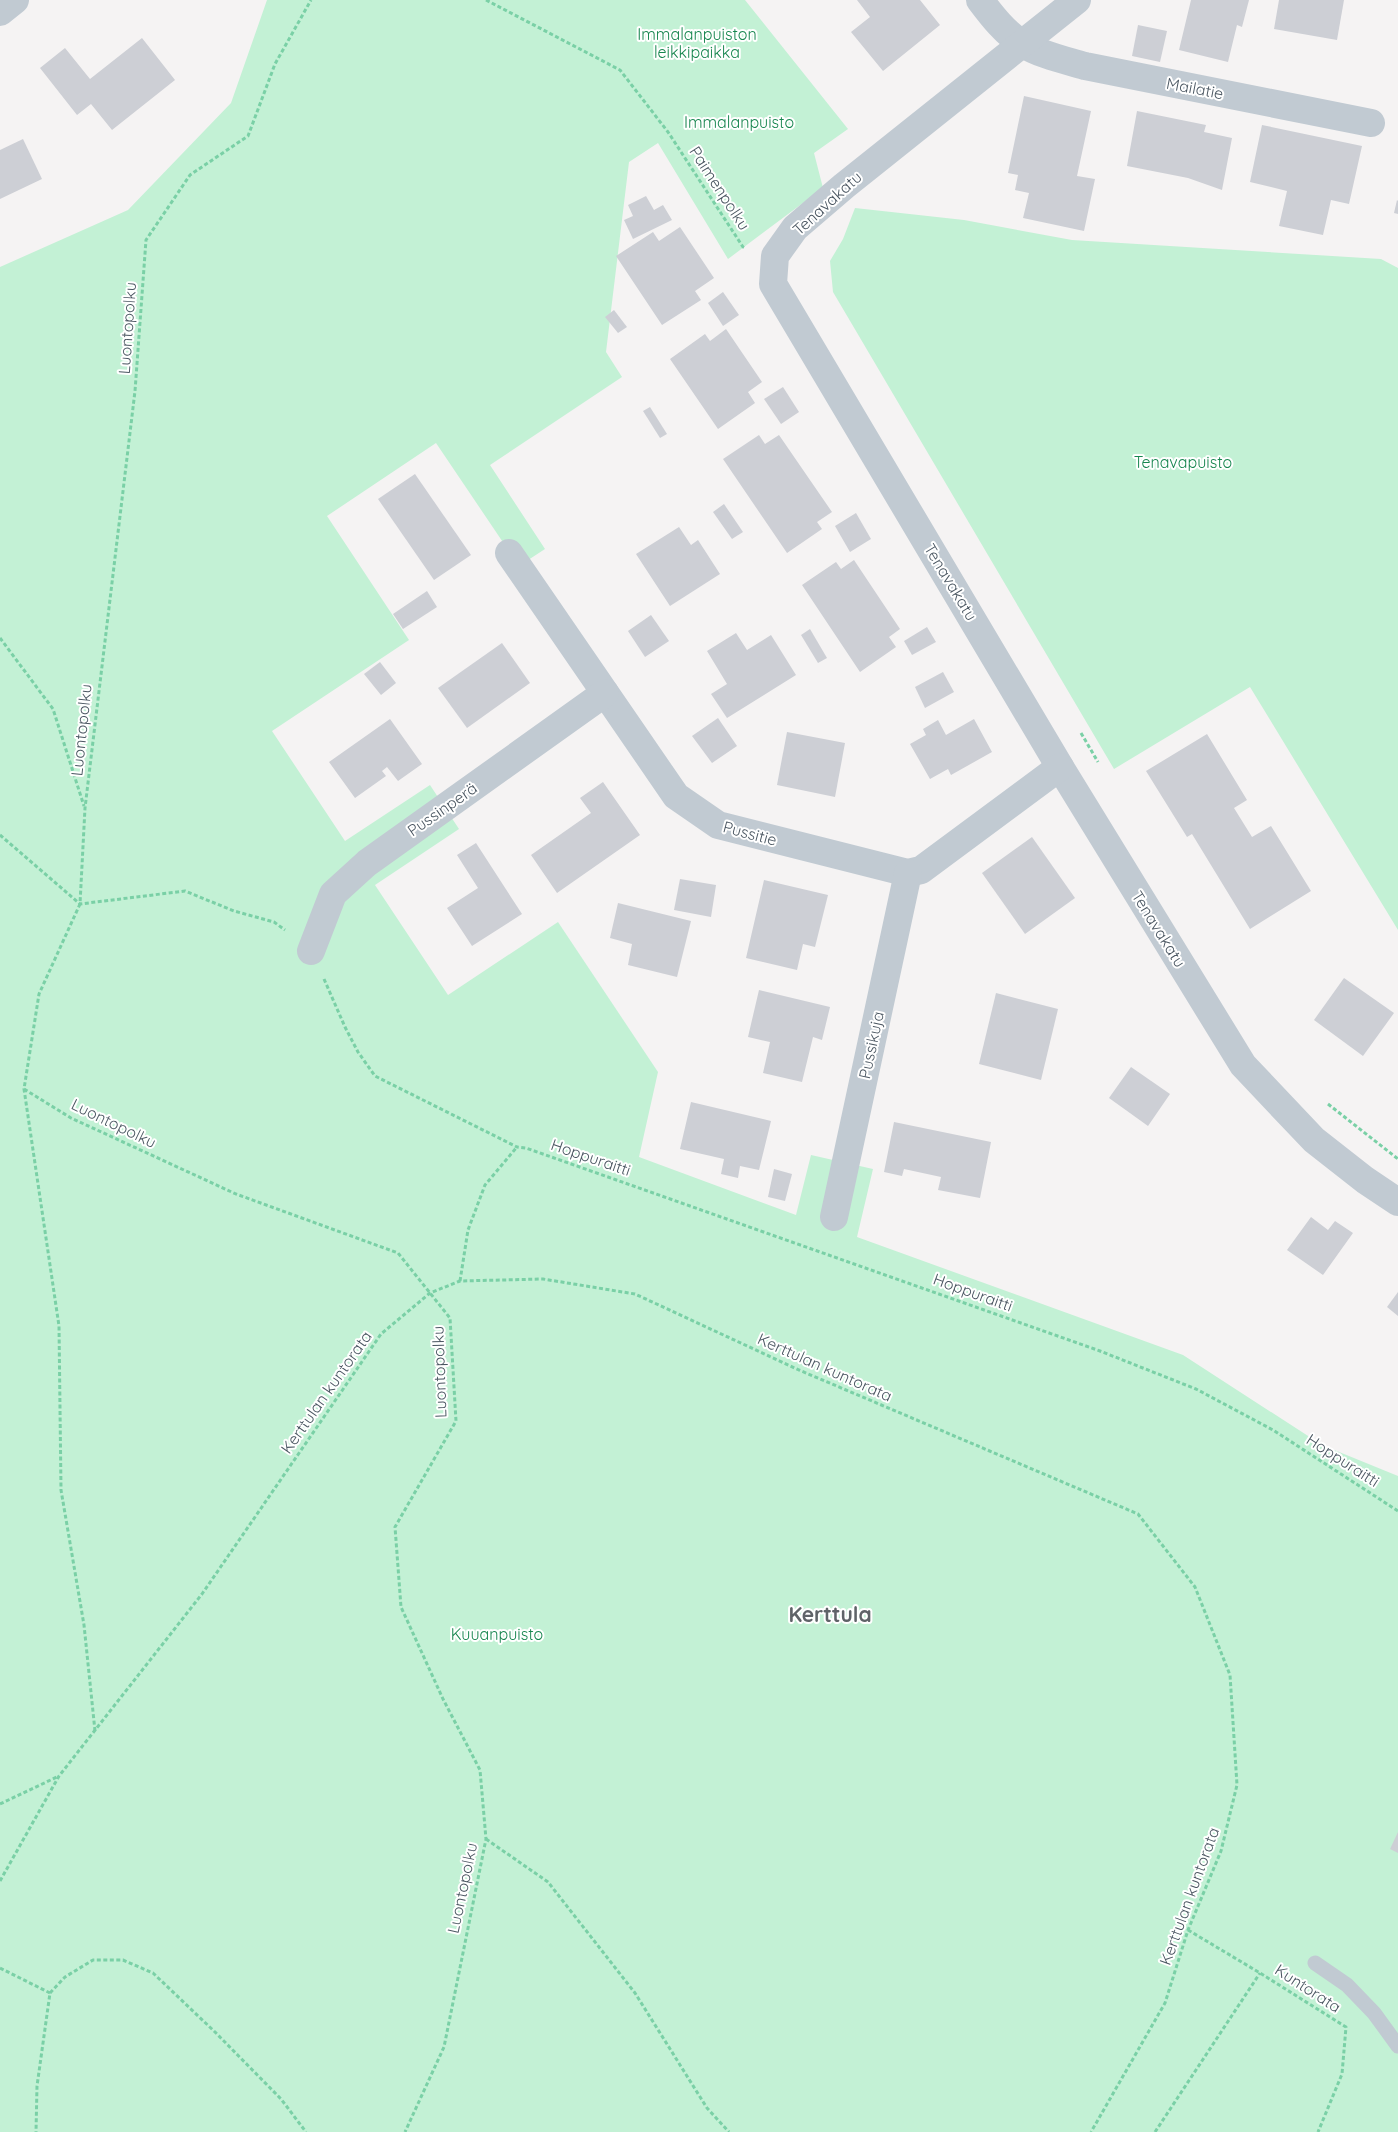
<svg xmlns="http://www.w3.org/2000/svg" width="1398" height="2132" font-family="Quicksand,sans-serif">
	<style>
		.green { fill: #c3f1d5 }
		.building { fill: #cdcfd5 }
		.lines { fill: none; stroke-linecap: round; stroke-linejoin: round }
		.path { stroke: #7ad0a6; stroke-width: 3; stroke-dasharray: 4 2.5; stroke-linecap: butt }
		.service { stroke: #c1cad2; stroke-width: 15 }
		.minor { stroke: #c1cad2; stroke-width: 28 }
		.labels { text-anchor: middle; stroke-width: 4; stroke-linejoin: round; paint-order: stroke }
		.park-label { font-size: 16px; fill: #17864f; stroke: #fff }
		.street-label { font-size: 16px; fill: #4a5661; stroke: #fff }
		.district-label { font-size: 21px; font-weight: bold; fill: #5f6368; stroke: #fff }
	</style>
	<rect width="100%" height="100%" fill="#f5f3f3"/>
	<g class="green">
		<polygon points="267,0 745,0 848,129 814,153 823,188 728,259 658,143 629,162 606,352 622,377 490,465 545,549 519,566 436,443 327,516 409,640 272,731 345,841 430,785 459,829 375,885 448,995 558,922 658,1072 639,1157 796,1215 811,1155 873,1169 857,1237 1183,1355 1322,1445 1398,1476 1398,2132 0,2132 0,267 128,210 231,103"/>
		<polygon points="855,208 964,220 1072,240 1381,259 1398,268 1398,930 1250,687 1114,769 833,292 830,261 843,239"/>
	</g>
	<g class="building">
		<polygon points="857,0 920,0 940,25 883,71 851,32 870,17"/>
		<polygon points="1191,0 1249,0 1242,27 1237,25 1228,62 1179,50"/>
		<polygon points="1279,0 1344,0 1337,40 1274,29"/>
		<polygon points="1138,25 1167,31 1160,62 1132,56"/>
		<polygon points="142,38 175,80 112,130 91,104 77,115 40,68 65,48 90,79"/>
		<polygon points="1024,96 1091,111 1077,176 1095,179 1084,231 1023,218 1029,193 1015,190 1018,175 1008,173"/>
		<polygon points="1137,111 1206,125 1204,132 1232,138 1222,190 1188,178 1127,166"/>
		<polygon points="1262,125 1362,146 1349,204 1331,200 1323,235 1279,226 1287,191 1250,182"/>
		<polygon points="23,139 42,179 0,199 0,150"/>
		<polygon points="646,196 654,210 663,205 672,220 633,239 624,220 633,216 628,205"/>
		<polygon points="1397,200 1398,201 1398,214 1394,213"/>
		<polygon points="680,227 714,278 695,291 701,300 662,325 616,256 653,232 659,241"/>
		<polygon points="723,292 739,315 723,326 708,303"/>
		<polygon points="614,310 627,327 618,333 605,317"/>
		<polygon points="726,329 762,382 748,392 755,403 718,429 670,359 705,334 710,341"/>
		<polygon points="783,387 799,412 781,424 764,399"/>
		<polygon points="650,407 667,434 660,438 643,411"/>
		<polygon points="759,435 765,444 779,435 832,512 817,522 822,529 787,553 723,459"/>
		<polygon points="415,474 471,555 434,580 378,499"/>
		<polygon points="724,504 743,532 732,539 713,512"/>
		<polygon points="856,513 871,539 850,552 835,526"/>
		<polygon points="679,527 691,545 698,540 720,574 670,606 636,554"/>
		<polygon points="854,560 900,629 889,637 896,647 860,672 802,585 836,562 841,569"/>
		<polygon points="427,591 437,607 403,629 393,614"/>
		<polygon points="651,615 669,641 645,657 628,631"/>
		<polygon points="927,627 936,642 912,655 904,641"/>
		<polygon points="810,629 827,658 818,663 801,635"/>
		<polygon points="736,633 747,650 771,635 796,675 727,718 711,694 727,684 707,651"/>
		<polygon points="502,643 530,683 467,728 438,688"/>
		<polygon points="380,662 396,683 381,695 364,674"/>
		<polygon points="943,672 954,692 925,708 915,687"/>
		<polygon points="718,718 737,746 712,763 692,736"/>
		<polygon points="390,719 422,764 398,781 387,767 382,771 386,776 355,798 329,762"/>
		<polygon points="974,719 992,752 951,775 948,769 930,779 910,744 926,735 923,729 938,720 946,735"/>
		<polygon points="787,732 845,743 835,797 777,785"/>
		<polygon points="1207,734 1247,800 1234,808 1252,837 1271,826 1311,891 1250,929 1192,834 1187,837 1146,771"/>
		<polygon points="603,782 640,835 557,893 531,855 591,813 580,798"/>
		<polygon points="1032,837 1075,898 1025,934 982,873"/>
		<polygon points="476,843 522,914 472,946 447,908 478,888 457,855"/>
		<polygon points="680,879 716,885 711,917 674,910"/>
		<polygon points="764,880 828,895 815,947 803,944 797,970 746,958"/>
		<polygon points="618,903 691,921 677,977 628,965 632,944 610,938"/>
		<polygon points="1344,978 1394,1013 1363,1056 1314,1020"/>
		<polygon points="759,990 830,1007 822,1040 813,1037 802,1082 763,1073 770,1042 748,1037"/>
		<polygon points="996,993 1058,1009 1041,1080 979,1064"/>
		<polygon points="1131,1067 1170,1094 1148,1126 1109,1098"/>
		<polygon points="691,1102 771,1121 759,1170 740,1166 738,1178 721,1174 724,1159 680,1149"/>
		<polygon points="894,1122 991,1142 980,1198 938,1190 941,1177 904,1169 902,1176 884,1172"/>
		<polygon points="774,1169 792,1174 785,1201 768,1197"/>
		<polygon points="1311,1217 1328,1230 1335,1221 1353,1233 1323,1275 1287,1250"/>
		<polygon points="1398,1292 1398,1316 1387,1307"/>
		<polygon points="1398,1832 1398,1853 1390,1849"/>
	</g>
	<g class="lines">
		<g class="path">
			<polyline points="486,0 620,70 668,132 743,247 745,248"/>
			<polyline points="0,638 53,709 84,806"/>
			<polyline points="1081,733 1098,762"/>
			<polyline points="0,835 80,904 185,891 234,911 274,922 285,930"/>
			<polyline points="324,979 345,1027 358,1052 375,1076 517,1147 526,1148 1100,1351 1196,1389 1273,1430 1398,1511"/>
			<polyline points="24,1089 71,1118 236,1194 398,1253 450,1318 456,1421 395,1527 401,1607 443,1699 480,1770 486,1839 444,2047 405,2132"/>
			<polyline points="1328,1104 1398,1159"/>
			<polyline points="460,1281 468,1230 485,1185 517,1147"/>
			<polyline points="95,1731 84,1625 61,1490 59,1326 24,1089 39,994 80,904 85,808 135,391 146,240 190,175 248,136 275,64 311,0"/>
			<polyline points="0,1804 59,1776"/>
			<polyline points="486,1839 548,1882 635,1993 707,2108 729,2132"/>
			<polyline points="0,1881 59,1776 202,1594 381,1334 430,1293 460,1281 543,1279 635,1294 799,1370 1138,1514 1195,1587 1230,1675 1237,1785 1221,1851 1188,1930 1165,2003 1091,2132"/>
			<polyline points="1188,1930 1260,1973 1346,2027 1342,2074 1318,2132"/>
			<polyline points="0,1968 50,1993 37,2086 36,2132"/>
			<polyline points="50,1993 65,1977 93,1960 123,1960 153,1973 215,2032 281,2099 306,2132"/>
			<polyline points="1155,2132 1260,1973"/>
		</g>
		<polyline class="service" points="1315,1963 1347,1985 1374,2013 1398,2046"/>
		<g class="minor">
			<path d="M980 0C992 16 1006 34 1023 44 1041 55 1065 60 1085 66L1371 123"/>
			<polyline points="1077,0 844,186 795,228 775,256 773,284 1060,767 1243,1065 1314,1140 1365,1180 1398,1202"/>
			<polyline points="0,12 15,0"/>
			<polyline points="509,553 676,796 718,825 908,873 921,870 1060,767"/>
			<polyline points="311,951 333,894 367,863 605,693"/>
			<polyline points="834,1217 908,873"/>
		</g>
	</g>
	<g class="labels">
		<g class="park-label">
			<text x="697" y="40">Immalanpuiston<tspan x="697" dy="18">leikkipaikka</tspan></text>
			<text x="739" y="128">Immalanpuisto</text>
			<text x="1183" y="468">Tenavapuisto</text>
			<text x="497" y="1640">Kuuanpuisto</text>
		</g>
		<g class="street-label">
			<text transform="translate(1195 88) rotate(11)" y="6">Mailatie</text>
			<text transform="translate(720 188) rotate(57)" y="6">Paimenpolku</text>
			<text transform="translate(827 203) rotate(-42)" y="6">Tenavakatu</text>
			<text transform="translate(127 328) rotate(-86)" y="6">Luontopolku</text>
			<text transform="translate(951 582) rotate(59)" y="6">Tenavakatu</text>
			<text transform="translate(81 730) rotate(-84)" y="6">Luontopolku</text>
			<text transform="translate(442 809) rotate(-35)" y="6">Pussinperä</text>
			<text transform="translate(750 833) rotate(15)" y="6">Pussitie</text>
			<text transform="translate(1159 929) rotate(58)" y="6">Tenavakatu</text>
			<text transform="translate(871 1045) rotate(-78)" y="6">Pussikuja</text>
			<text transform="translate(114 1123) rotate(26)" y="6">Luontopolku</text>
			<text transform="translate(591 1157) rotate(19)" y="6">Hoppuraitti</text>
			<text transform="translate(973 1292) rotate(20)" y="6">Hoppuraitti</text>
			<text transform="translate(825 1367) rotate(24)" y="6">Kerttulan kuntorata</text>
			<text transform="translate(439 1372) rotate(-92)" y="6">Luontopolku</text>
			<text transform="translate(326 1392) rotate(-55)" y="6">Kerttulan kuntorata</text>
			<text transform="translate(1343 1460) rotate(33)" y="6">Hoppuraitti</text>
			<text transform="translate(462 1888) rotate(-78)" y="6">Luontopolku</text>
			<text transform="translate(1189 1896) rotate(-70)" y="6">Kerttulan kuntorata</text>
			<text transform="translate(1308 1988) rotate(33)" y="6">Kuntorata</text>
		</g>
		<g class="district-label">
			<text x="830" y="1622">Kerttula</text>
		</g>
	</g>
</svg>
